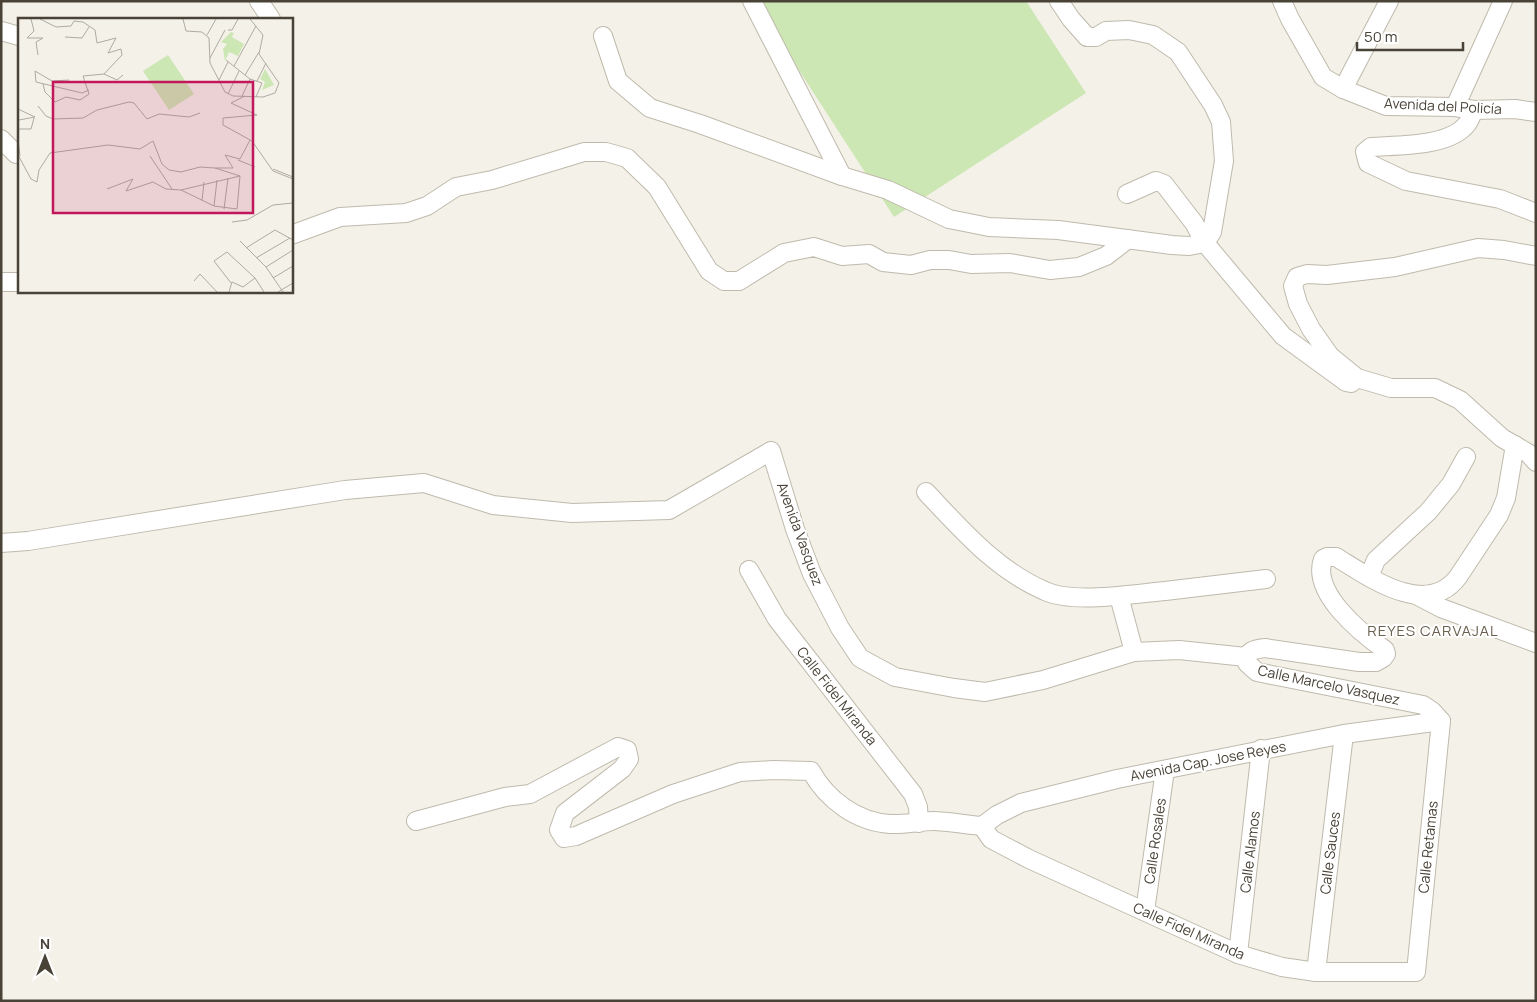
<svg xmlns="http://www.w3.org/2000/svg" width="1537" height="1002" font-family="Manrope,sans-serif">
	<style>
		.green { fill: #cce7b3 }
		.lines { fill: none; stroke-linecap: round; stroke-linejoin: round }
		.minor-casing { stroke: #bfbaac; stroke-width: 20 }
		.minor { stroke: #fff; stroke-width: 18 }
		.labels { text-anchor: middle; stroke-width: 4; stroke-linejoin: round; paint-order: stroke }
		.street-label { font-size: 14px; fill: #484237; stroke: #fff }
		.neighbourhood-label { font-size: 15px; letter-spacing: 1px; fill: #6a614f; stroke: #fff }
		.inset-road { fill: none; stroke: #afaba2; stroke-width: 1 }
		.view { fill: #c2185b; fill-opacity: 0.15; stroke: #c2185b; stroke-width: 2.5 }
		.inset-edge { fill: none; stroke: #484237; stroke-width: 2.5 }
	</style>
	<rect width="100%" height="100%" fill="#f4f1e9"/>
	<polygon class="green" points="754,1 1026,1 1086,93 894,217"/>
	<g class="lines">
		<defs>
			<g id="minor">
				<polyline points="259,1 271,19"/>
				<polyline points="752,1 842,176"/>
				<polyline points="1059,1 1071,19 1087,37 1096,37 1106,31 1129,30 1153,35 1178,52 1213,105 1221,122 1224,161 1212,232 1205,243 1194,223 1164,184 1156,181 1127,194"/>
				<polyline points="1282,1 1290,19 1323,77 1343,89 1386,106 1455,107 1474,110 1515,109 1536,112"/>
				<polyline points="1,31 19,36"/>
				<polyline points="603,36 618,81 650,108 700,124 842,176 888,190 949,219 989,227 1058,230 1172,245 1189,246 1205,243 1283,336 1346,382 1351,383 1357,378"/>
				<polyline points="1343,89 1389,1"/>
				<polyline points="1455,107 1503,1"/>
				<path d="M1474 110C1472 114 1470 120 1467 124 1449 147 1399 145 1371 147L1365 152 1368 163 1406 181 1500 199 1536 213"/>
				<polyline points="1,139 16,154 19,152"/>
				<polyline points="291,235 340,217 406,213 427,206 456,187 492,180 584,152 606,152 627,158 657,187 709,271 724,281 739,281 784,253 814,247 842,256 869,254 883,262 911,265 930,260 949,260 971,264 1010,263 1050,270 1079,267 1106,256 1128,239"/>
				<polyline points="1536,256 1504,250 1478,248 1395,267 1327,275 1307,274 1297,277 1293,286 1298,304 1311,329 1330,356 1357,378 1391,388 1435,388 1460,400 1502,438 1528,453 1536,462"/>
				<polyline points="1,282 19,282"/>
				<path d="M926 492C962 530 996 570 1045 591 1073 604 1133 594 1165 591 1199 587 1232 583 1266 579"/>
				<polyline points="1,543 28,541 345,490 424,483 493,505 572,513 669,510 771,451 795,529 812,574 840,628 860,658 895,677 954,688 985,692 1043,680 1134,652 1179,650 1246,657"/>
				<polyline points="749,570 777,619 913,794 918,807 919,823"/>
				<polyline points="1369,577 1376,560 1428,512 1451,484 1466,457"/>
				<polyline points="1416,595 1441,608 1536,643"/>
				<polyline points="1119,596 1134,652"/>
				<path d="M1441 721 1432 711 1423 705 1257 672 1247 663C1245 651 1255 649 1265 648L1359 662H1376L1383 658 1386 654 1385 650C1361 633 1311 593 1323 559L1327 557H1336C1369 577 1426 619 1458 577L1499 515 1506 498 1515 445"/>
				<path d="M416 821 505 797 530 794 618 747 627 750 629 759 622 769 565 813 559 830 564 838 576 836 673 794 740 772 773 770 811 771C827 800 857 822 890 824 904 825 919 821 933 821 949 821 966 825 982 826"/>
				<polyline points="982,826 991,839 1029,859 1238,954 1282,967 1316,972 1416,972 1441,721"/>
				<polyline points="982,826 997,815 1021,803 1117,779 1344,734 1441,721"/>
				<polyline points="1145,911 1165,770"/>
				<polyline points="1238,954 1261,749"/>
				<polyline points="1316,972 1344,734"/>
			</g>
		</defs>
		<use href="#minor" class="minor-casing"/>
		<use href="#minor" class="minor"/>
	</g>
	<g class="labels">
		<g class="street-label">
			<text transform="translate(1443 106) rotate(3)" y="5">Avenida del Policía</text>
			<text transform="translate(800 534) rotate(70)" y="5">Avenida Vasquez</text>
			<text transform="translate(1329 685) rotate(12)" y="5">Calle Marcelo Vasquez</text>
			<text transform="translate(837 696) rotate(52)" y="5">Calle Fidel Miranda</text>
			<text transform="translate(1208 761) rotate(-11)" y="5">Avenida Cap. Jose Reyes</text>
			<text transform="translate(1155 841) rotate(-82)" y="5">Calle Rosales</text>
			<text transform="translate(1428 847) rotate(-84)" y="5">Calle Retamas</text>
			<text transform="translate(1250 852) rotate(-83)" y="5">Calle Alamos</text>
			<text transform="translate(1330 853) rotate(-83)" y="5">Calle Sauces</text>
			<text transform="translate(1189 931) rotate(24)" y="5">Calle Fidel Miranda</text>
		</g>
		<g class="neighbourhood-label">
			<text x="1433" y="636">REYES CARVAJAL</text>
		</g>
	</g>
	<g transform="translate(18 18)">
		<rect width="275" height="275" fill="#f4f1e9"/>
		<path d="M213 14 216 15 214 19 226 26 220 38 211 34 207 43 205 31 209 26 203 24ZM150 37 176 76 151 92 125 53ZM247 51 256 67 244 72 247 64 242 61Z" fill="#cce7b3"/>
		<path class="inset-road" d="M13 1 16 13 9 20H25L18 24 20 37M22 1 38 9 53 8 56 3M165 1 168 13 184 14 191 20 192 45 207 74 215 78 245 79 257 75 261 65 241 36 245 17 232 1M56 3 65 4 77 12 79 25 98 20 90 35 103 31 104 37 86 56 99 62 105 57M210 12H214L220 1M189 17 198 1M47 19 64 20 71 9M192 40 207 12M208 42 232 61 244 65 238 79M216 48 238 8M227 57 241 34M51 62 34 63 17 53 18 64 64 75 71 72M201 62 210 44M239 63 248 45M25 66 27 74 37 84 48 79 62 82 71 76 65 58 86 56M210 76 221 53M224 78 232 61M227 78 213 85 239 97 205 100V107L234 123 255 153 275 161M20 88 28 98 35 101 65 100 79 92 111 84 116 85 129 101 141 96 171 99 182 95M0 91 17 99 1 102M0 111H13L16 100M0 122 2 138M0 137 13 161 19 164 21 152 32 135 90 127 122 131 135 123 144 146 151 152 163 154 182 149 197 150M132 138 154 171M220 142 237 149M255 151 275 159M222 158 197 150H215L207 137 222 141 232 122M89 171 115 161 108 173 135 164 148 171 163 172M163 172 196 188 219 191 222 158M163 172 222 158M184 183 186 164M196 188 199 162M206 191 210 160M214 204 229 202 255 187 275 185M222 223 248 249 265 274M228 230 257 212 275 222M238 240 272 220M248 249 275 232M255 260 275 248M176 263 182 256 199 274M213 265 196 243 209 234 237 260 246 274M211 274 214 264 225 269 237 260M260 274 275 265"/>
		<path class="view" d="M35 64H235V195H35Z"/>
		<rect width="275" height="275" class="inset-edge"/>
	</g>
	<rect width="1537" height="1002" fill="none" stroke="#484237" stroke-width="5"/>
	<g transform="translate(45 957)" stroke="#ffffff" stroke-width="4" paint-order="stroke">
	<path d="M0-4L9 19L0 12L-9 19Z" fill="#484237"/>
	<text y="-8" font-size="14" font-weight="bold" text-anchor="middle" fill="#484237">N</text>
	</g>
	<path d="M1357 42v8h106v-8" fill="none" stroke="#484237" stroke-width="2.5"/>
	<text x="1364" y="42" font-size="15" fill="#484237" stroke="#ffffff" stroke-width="4" paint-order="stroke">50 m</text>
</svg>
